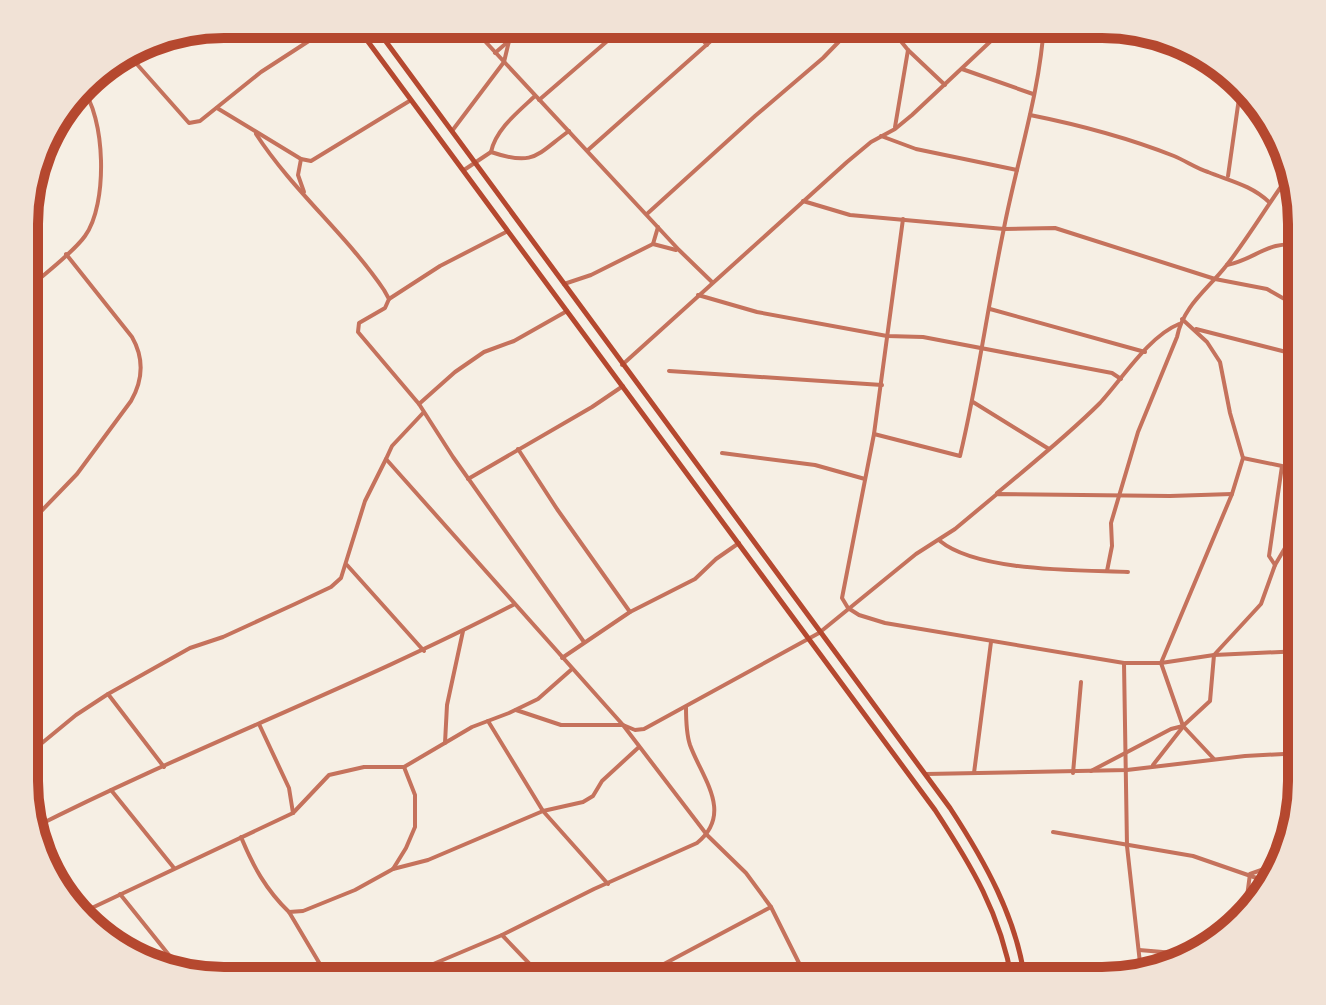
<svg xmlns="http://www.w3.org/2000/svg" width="1326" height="1005" font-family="Georgia,serif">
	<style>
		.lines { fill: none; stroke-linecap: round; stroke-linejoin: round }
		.minor { stroke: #c5725c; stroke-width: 4 }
		.secondary { stroke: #b5482f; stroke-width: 5 }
		.rim { fill: none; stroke: #b5482f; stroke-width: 10 }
	</style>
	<rect width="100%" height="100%" fill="#f6efe4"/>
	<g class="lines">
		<g class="minor">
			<polyline points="469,24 679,250 712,282"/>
			<polyline points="688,24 707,45"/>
			<polyline points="887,24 908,50 945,85"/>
			<polyline points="384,39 399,24"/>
			<polyline points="127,53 189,123 200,121 261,72 315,37 325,24"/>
			<polyline points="495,53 528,24"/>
			<polyline points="962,69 1033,94"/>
			<polyline points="539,100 627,24"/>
			<polyline points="217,108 301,159 311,161 411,100"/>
			<path d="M1030 115C1075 124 1131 139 1174 156 1186 161 1196 168 1208 172 1230 181 1251 185 1269 202"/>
			<polyline points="895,127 908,50"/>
			<polyline points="452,131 504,62 509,41"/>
			<path d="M256 134C293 191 346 234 384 290L389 299 385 308 359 323 358 332 419 404 453 457 584 642"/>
			<polyline points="881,136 916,149 1017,170"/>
			<polyline points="588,150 730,24"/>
			<path d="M491 152C535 167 537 154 569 131"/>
			<polyline points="301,159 298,175 304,192"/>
			<path d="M464 170 491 152C496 129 518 112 535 96"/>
			<polyline points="1228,176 1241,84"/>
			<polyline points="803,201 850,215 1004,229 1055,228 1215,279 1267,289 1302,309"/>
			<polyline points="648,213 755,116 823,58 856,24"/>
			<polyline points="903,219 874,434 842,598 848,608 859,615 885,623 1124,663 1161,663 1214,655 1302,651"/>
			<polyline points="653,244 658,227"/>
			<path d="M1227 265C1257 259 1268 239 1302 246"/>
			<polyline points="564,284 591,275 653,244 676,250"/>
			<path d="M26 290C42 276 73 253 85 236 108 205 106 116 81 87"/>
			<polyline points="698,295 757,312 887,336 923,337 1112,373 1121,379"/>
			<polyline points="389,299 440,266 508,231"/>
			<polyline points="990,309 1145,352"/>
			<polyline points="1182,319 1207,342 1220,362 1230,413 1243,458 1232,494 1161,663 1183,726 1214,759"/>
			<polyline points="1196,329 1302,356"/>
			<polyline points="622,365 847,162 871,142 895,129 912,115 1009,24"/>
			<polyline points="669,371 882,385"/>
			<polyline points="973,402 1049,449"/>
			<polyline points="419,404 455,372 484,352 514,341 567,311"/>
			<path d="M874 434 960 456C978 381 988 304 1004 228 1017 161 1040 92 1044 24"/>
			<polyline points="518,449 557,509 630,612"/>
			<polyline points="722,453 815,465 865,479"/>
			<polyline points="1243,458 1282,466 1269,556 1275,565"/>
			<polyline points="386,459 623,725 707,835 746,873 771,907 808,981"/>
			<polyline points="468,479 592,407 623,386"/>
			<path d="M997 493C1032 464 1068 435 1100 403 1122 379 1149 336 1179 324"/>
			<path d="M25 528 77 474 131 401C143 380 144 358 132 337L66 254"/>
			<path d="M940 541C978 572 1079 570 1128 572"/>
			<polyline points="347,565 424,651"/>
			<path d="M1107 571 1112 546 1111 523 1138 432 1177 337C1183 306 1208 289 1226 266 1249 237 1268 204 1290 174"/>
			<polyline points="562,658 630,612 695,579 716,559 739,543"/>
			<polyline points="1124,663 1127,846 1141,972"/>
			<polyline points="108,694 164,767"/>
			<polyline points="516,710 561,725 623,725 635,730 644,729 819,633 916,554 955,529 997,494 1170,496 1232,494"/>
			<polyline points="488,721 543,811 608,884"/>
			<polyline points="259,724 289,788 293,813"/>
			<polyline points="445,743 447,705 463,631"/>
			<polyline points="25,757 76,715 108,694 190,648 223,637 295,604 331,587 341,578 365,501 386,459 392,446 423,413"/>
			<polyline points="1153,765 1182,728"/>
			<polyline points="1091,771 1171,729 1183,726 1210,701 1214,655 1261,604 1275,565 1302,519"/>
			<polyline points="974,773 991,642"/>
			<polyline points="1073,773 1081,682"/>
			<polyline points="926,774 1127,770 1245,756 1302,753"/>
			<polyline points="111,790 174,868"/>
			<polyline points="30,813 40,825"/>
			<path d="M33 828C191 748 357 686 513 605"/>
			<polyline points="1053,832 1193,856 1271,883"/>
			<path d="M241 837C253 866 266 890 289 912L303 911 355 890 393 869 406 848 415 827V795L404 767"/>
			<polyline points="393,869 428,860 543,811 583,802 593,796 602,781 639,747"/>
			<polyline points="120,894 185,975"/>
			<polyline points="289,912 330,981"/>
			<polyline points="79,914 293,813 329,775 364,767 404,767 472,727 509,713 538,699 572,669"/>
			<polyline points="1244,919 1250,874 1284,862"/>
			<polyline points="502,935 546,981"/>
			<polyline points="1139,950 1198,955"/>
			<polyline points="664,965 674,981"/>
			<polyline points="422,968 433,981"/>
			<path d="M393 981 502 935 594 889 697 843C734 813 702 778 690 745 686 733 686 720 686 707"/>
			<polyline points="632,981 771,907"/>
		</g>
		<g class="secondary">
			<path d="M355 24 935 810C971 865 1001 914 1012 981"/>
			<path d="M373 24 950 808C984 860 1017 918 1025 981"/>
		</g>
	</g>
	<path d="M0 0H1326V1005H0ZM224 38H1102A186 186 0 0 1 1288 224V781A186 186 0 0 1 1102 967H224A186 186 0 0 1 38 781V224A186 186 0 0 1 224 38Z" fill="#f1e2d6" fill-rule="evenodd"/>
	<path class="rim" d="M224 38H1102A186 186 0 0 1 1288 224V781A186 186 0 0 1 1102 967H224A186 186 0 0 1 38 781V224A186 186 0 0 1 224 38Z"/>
</svg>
